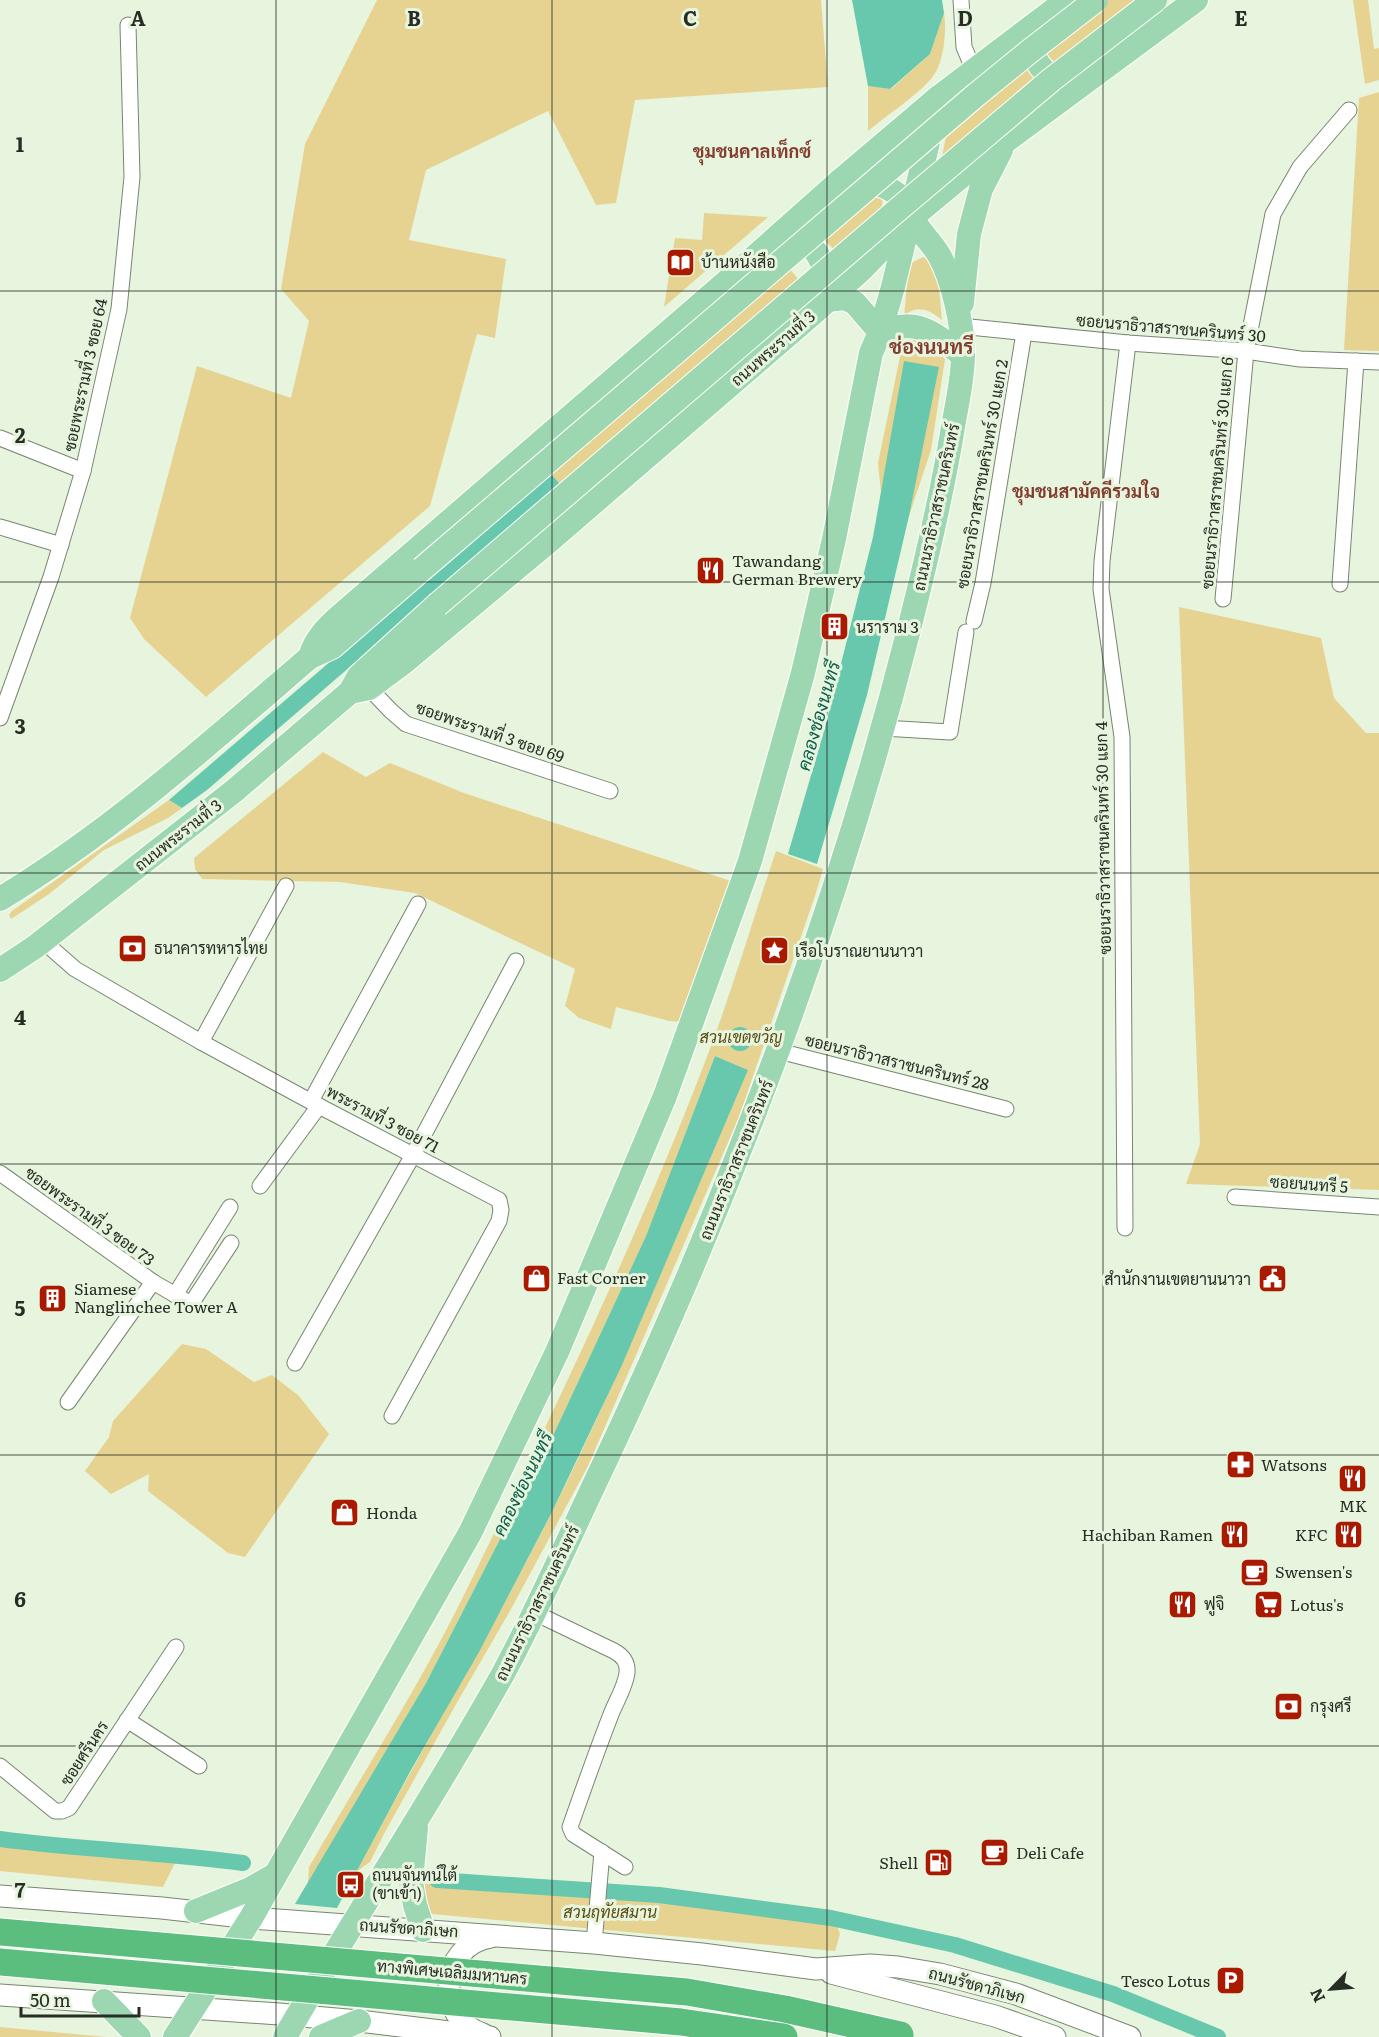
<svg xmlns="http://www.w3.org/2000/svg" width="1379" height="2037" font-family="Literata,Sarabun,serif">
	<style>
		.green { fill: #e7d391 }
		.water { fill: #68c8ae }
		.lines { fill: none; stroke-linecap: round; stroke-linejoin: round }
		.canal { stroke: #68c8ae; stroke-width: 16 }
		.minor-casing { stroke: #798571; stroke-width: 17 }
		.secondary-casing { stroke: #798571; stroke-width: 23 }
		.primary-casing { stroke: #fff; stroke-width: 26 }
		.minor { stroke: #fff; stroke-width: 15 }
		.secondary { stroke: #fff; stroke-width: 21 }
		.primary { stroke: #9dd7b2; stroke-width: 24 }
		.primary-bridge-casing { stroke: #fff; stroke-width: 26; stroke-linecap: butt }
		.motorway-bridge-casing { stroke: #fff; stroke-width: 29; stroke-linecap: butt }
		.primary-bridge { stroke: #9dd7b2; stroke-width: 24 }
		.motorway-bridge { stroke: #5bbd7e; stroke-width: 27 }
		.grid { fill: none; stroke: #272c24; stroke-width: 1.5; stroke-opacity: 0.55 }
		.labels { text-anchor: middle; stroke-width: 6; stroke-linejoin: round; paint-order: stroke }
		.poi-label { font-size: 16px; fill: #272c24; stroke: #e7f5de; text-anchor: start }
		.street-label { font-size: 16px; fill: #272c24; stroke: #e7f5de }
		.park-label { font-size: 16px; font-style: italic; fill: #5c4c11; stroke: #e7f5de }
		.neighbourhood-label { font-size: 18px; font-weight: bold; fill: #833d30; stroke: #e7f5de }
		.water-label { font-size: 18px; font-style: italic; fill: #0b5c4b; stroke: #e7f5de }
		.quarter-label { font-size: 20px; font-weight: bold; fill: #833d30; stroke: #e7f5de }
		.grid-label { font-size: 20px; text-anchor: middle; font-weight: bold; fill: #272c24; stroke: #e7f5de; stroke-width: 6; stroke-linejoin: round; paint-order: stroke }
	</style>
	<rect width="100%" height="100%" fill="#e7f5de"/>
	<g class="green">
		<polygon points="377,0 821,0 828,87 635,100 616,203 596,205 548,111 426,170 409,240 506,259 495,338 477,334 430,506 206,697 144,639 130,618 197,366 291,398 309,321 281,289 305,144"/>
		<polygon points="1091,0 1155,0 1063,70 1043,56"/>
		<polygon points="1353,0 1368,0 1374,49 1379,48 1379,80 1365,84"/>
		<path d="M944 13C947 31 944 66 930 80 914 98 887 115 868 131V86L891 89 930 54Z"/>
		<polygon points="1025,49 1044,82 940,168 950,115"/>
		<polygon points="1379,92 1379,351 1344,350 1359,98"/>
		<polygon points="875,175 883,194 881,220 841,257 815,230"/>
		<polygon points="704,213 768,217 664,307 675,238 702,240"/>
		<path d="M923 257 934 262 938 279 942 320C929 310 918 304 904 316L909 264Z"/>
		<polygon points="781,258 799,280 565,489 550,473"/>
		<polygon points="910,337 930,339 945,359 931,450 909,516 881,493 878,463 902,347"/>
		<polygon points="1179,607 1321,638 1334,698 1366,733 1379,733 1379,1190 1186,1184 1200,1144"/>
		<polygon points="323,752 366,777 390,763 464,793 731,881 683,1022 669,1021 616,1007 611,1029 579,1018 565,1006 575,969 415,893 340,882 202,879 195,869 194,858"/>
		<polygon points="169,800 182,808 168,818 104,850 49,894 11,919 9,915 12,911"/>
		<path d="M776 851 823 869 815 896 739 1117 588 1466 510 1611 455 1706 385 1832 370 1862 356 1872C420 1752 490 1635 551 1514 624 1369 683 1218 748 1070L715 1056 646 1236 551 1440 426 1683 308 1883 309 1867C361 1776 419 1687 465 1593 551 1416 638 1239 708 1054 733 988 753 919 776 851Z"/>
		<polygon points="182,1344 206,1349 254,1382 272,1375 299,1396 329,1434 245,1557 228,1553 148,1491 149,1474 111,1494 85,1471 109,1437 113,1421"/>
		<polygon points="0,1841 75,1851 176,1861 163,1887 0,1871"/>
		<polygon points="423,1883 613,1895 836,1923 840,1934 835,1951 432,1914 422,1906"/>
		<polygon points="0,2027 106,2037 0,2037"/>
	</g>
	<g class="water">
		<polygon points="852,0 942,0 944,13 930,54 890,89 868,86"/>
		<polygon points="904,361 939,367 909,516 867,695 817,864 788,854 824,731 873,537"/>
		<polygon points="550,473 561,485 207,790 182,808 169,800"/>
		<circle cx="740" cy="1039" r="12"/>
		<polygon points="715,1056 748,1070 622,1365 552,1512 479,1652 411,1770 337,1908 295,1904 426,1683 551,1440 646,1236"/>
	</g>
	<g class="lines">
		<g class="canal">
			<path d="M0 1839C81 1850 162 1852 243 1863"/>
			<polyline points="437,1880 659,1895 831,1918 955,1945 1113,1994 1218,2037"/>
		</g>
		<defs>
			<g id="minor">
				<polyline points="961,0 964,47 974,71"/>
				<polyline points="960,326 1128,343 1246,351 1300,359 1379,362"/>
				<polyline points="0,438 83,471"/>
				<polyline points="0,527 61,545"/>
				<polyline points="1340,584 1356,361"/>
				<polyline points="1223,599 1246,351 1273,214 1300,167 1349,110"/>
				<polyline points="974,621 983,583 1024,333"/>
				<polyline points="369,688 391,711 406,724 610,791"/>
				<polyline points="0,718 51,577 83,471 119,309 132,177 128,25"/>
				<polyline points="883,728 950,732 966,632"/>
				<polyline points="43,941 75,969 201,1042 319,1106 499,1200 501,1210 499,1221 392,1416"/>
				<polyline points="201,1042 286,886"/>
				<polyline points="779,1051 1006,1109"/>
				<polyline points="311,1101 418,904"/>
				<polyline points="0,1173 153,1282 191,1304 231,1243"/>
				<polyline points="260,1186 319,1106"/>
				<polyline points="1235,1197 1379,1207"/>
				<polyline points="1125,1228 1122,737 1101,589 1102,561 1128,343"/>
				<polyline points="175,1295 230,1207"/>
				<polyline points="295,1363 413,1155 516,961"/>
				<polyline points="68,1402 153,1282"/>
				<path d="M533 1612 614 1651C623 1656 628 1662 627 1673 625 1688 615 1703 610 1717 596 1753 583 1790 570 1827L573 1834 625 1867"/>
				<polyline points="127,1720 199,1766"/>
				<polyline points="0,1766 55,1811 62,1811 69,1808 176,1647"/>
				<polyline points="594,1943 602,1852"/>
			</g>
			<g id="secondary">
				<polyline points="0,1896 162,1908 251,1918 594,1943 702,1954 816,1969 870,1965 898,1967 940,1974 1016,1994 1130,2037"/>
				<polyline points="831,1973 995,2016 1055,2037"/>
				<polyline points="0,1995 279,2014 359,2021 490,2037"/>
				<path d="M483 2034C435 2019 438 1946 491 1937"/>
			</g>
			<g id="primary">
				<path d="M1032 28C1032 34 1031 43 1032 49 1036 67 1052 81 1070 85"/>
				<path d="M785 241C789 241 796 240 800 241 822 248 826 272 827 291"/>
				<polyline points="827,300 845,298 855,303 880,332"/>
				<polyline points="962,303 969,234 981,189 1001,150"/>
				<path d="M880 332C920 317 931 333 963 355"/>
				<path d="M310 657C317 632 338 618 356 602L732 277 840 181 939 97 1067 0"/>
				<polyline points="350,692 369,688 404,662 549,541 810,316 864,267 911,218 988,154 1196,0"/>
				<path d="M0 899C112 831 210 743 310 657L332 647 422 569"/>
				<polyline points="0,970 35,947 234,791 350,692 359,676 437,605"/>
				<polyline points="416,1828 411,1882 415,1905 423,1930"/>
				<polyline points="196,1911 250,1889 275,1875"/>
				<polyline points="104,2001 139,2037"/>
				<polyline points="175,2037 251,1918 470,1533 557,1352 665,1096 750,861 803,673 834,539 871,353 880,332 893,287 939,97"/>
				<path d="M285 2037C356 1914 435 1796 504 1672 540 1605 570 1535 603 1466 730 1197 836 918 909 629 926 562 942 495 953 427 957 403 963 378 963 355 963 325 953 280 939 255 933 245 926 238 920 230 913 221 910 213 904 203 893 183 861 179 840 181"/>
				<polyline points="321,2037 359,2021"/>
			</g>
		</defs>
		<use href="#minor" class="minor-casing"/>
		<use href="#secondary" class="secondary-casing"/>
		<use href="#primary" class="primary-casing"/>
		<use href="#minor" class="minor"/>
		<use href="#secondary" class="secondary"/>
		<use href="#primary" class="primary"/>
		<defs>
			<g id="primary-bridge">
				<polyline points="422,569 976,95 1030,51 1096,0"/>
				<polyline points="437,605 895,212 1051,80 1155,0"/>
			</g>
			<g id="motorway-bridge">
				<polyline points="0,1932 687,1992 785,2009 900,2035"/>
				<polyline points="0,1962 681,2022 784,2037"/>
			</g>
		</defs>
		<use href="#primary-bridge" class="primary-bridge-casing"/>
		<use href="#motorway-bridge" class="motorway-bridge-casing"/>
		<use href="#primary-bridge" class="primary-bridge"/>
		<use href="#motorway-bridge" class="motorway-bridge"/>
	</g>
	<path class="grid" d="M276 0V2037M552 0V2037M827 0V2037M1103 0V2037M0 291H1379M0 582H1379M0 873H1379M0 1164H1379M0 1455H1379M0 1746H1379"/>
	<defs>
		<symbol id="library-square" viewBox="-11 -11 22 22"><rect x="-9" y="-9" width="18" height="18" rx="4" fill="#aa1a00" stroke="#e7f5de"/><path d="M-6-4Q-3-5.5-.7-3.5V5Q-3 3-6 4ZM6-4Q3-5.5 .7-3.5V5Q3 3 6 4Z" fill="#fff"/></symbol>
		<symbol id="restaurant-square" viewBox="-11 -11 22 22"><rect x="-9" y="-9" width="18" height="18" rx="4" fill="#aa1a00" stroke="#e7f5de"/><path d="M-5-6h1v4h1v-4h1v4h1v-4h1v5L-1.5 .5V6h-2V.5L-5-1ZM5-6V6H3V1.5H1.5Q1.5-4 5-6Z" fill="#fff"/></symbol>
		<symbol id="building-square" viewBox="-11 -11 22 22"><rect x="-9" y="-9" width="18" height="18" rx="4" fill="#aa1a00" stroke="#e7f5de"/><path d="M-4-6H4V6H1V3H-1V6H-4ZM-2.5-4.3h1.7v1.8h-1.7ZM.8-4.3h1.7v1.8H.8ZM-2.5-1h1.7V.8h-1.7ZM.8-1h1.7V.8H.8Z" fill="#fff"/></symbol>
		<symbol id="bank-square" viewBox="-11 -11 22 22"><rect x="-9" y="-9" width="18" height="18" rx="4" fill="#aa1a00" stroke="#e7f5de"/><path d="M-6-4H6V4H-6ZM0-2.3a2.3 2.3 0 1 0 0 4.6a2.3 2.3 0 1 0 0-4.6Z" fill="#fff"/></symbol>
		<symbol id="sight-square" viewBox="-11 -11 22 22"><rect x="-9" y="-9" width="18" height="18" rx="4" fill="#aa1a00" stroke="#e7f5de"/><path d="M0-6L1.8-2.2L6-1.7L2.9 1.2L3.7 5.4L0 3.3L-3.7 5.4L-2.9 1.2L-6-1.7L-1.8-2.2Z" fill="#fff"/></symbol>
		<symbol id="shop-square" viewBox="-11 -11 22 22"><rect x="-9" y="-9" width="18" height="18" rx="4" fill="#aa1a00" stroke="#e7f5de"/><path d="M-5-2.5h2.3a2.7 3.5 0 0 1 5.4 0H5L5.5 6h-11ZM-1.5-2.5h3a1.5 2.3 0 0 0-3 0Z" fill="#fff"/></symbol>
		<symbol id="civic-square" viewBox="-11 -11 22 22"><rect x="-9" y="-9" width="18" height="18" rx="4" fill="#aa1a00" stroke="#e7f5de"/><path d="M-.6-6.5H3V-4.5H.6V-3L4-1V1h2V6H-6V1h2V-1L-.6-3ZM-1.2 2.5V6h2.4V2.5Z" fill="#fff"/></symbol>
		<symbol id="pharmacy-square" viewBox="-11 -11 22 22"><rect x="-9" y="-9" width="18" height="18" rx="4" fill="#aa1a00" stroke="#e7f5de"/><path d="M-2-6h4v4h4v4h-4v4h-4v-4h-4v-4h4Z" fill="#fff"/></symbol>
		<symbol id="cafe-square" viewBox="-11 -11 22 22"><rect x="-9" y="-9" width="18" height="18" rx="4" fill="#aa1a00" stroke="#e7f5de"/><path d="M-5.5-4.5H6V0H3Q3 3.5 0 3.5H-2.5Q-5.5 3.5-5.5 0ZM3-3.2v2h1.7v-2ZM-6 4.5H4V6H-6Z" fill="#fff"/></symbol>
		<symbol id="supermarket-square" viewBox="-11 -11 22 22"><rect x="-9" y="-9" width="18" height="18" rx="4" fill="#aa1a00" stroke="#e7f5de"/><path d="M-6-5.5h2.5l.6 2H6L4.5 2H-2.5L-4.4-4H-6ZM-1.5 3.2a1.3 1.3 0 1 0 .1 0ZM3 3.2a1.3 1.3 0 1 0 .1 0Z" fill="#fff"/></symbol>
		<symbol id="fuel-square" viewBox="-11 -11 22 22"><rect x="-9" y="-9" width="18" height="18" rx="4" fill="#aa1a00" stroke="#e7f5de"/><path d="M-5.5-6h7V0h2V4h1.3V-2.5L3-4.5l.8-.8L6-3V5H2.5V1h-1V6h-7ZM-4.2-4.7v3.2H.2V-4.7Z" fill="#fff"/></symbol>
		<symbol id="bus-square" viewBox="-11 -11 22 22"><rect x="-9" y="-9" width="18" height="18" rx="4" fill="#aa1a00" stroke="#e7f5de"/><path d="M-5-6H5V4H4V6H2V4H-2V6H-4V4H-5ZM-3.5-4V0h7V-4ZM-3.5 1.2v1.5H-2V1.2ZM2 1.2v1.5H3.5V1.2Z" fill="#fff"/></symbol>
		<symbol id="parking-square" viewBox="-11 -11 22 22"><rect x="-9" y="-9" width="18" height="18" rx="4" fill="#aa1a00" stroke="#e7f5de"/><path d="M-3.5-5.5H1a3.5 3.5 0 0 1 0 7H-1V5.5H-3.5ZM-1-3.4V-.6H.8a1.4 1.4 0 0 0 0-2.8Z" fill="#fff"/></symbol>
	</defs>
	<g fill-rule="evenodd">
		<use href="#library-square" x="664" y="246" width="33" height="33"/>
		<use href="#restaurant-square" x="694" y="554" width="33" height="33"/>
		<use href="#building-square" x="818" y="610" width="33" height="33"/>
		<use href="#bank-square" x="116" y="932" width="33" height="33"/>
		<use href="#sight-square" x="758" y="934" width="33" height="33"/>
		<use href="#shop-square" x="520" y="1262" width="33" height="33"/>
		<use href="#civic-square" x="1256" y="1262" width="33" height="33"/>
		<use href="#building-square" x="36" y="1282" width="33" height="33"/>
		<use href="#pharmacy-square" x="1224" y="1448" width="33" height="33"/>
		<use href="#restaurant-square" x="1336" y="1462" width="33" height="33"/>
		<use href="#shop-square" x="328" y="1496" width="33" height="33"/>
		<use href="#restaurant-square" x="1218" y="1518" width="33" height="33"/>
		<use href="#restaurant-square" x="1332" y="1518" width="33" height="33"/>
		<use href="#cafe-square" x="1238" y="1556" width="33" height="33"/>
		<use href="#restaurant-square" x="1166" y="1588" width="33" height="33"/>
		<use href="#supermarket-square" x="1252" y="1588" width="33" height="33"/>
		<use href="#bank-square" x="1272" y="1690" width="33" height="33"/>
		<use href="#cafe-square" x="978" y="1836" width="33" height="33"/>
		<use href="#fuel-square" x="922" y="1846" width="33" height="33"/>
		<use href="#bus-square" x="334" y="1868" width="33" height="33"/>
		<use href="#parking-square" x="1214" y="1964" width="33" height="33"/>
	</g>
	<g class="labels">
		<g class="poi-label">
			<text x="701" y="268">บ้านหนังสือ</text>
			<text x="732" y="567">Tawandang<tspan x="732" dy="18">German Brewery</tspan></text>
			<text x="856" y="633">นราราม 3</text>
			<text x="154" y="954">ธนาคารทหารไทย</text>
			<text x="795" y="957">เรือโบราณยานนาวา</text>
			<text x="557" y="1284">Fast Corner</text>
			<text x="1251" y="1285" text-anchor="end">สำนักงานเขตยานนาวา</text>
			<text x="74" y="1295">Siamese<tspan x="74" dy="18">Nanglinchee Tower A</tspan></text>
			<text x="1261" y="1471">Watsons</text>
			<text x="1353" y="1512" text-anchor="middle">MK</text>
			<text x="366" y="1519">Honda</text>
			<text x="1213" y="1541" text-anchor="end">Hachiban Ramen</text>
			<text x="1328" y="1541" text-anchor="end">KFC</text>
			<text x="1275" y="1578">Swensen's</text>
			<text x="1204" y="1610">ฟูจิ</text>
			<text x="1290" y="1611">Lotus's</text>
			<text x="1310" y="1712">กรุงศรี</text>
			<text x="1016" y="1859">Deli Cafe</text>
			<text x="918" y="1869" text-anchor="end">Shell</text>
			<text x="372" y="1881">ถนนจันทน์ใต้<tspan x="372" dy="18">(ขาเข้า)</tspan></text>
			<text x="1210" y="1987" text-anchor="end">Tesco Lotus</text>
		</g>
		<g class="street-label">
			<text transform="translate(1171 328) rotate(5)" y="6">ซอยนราธิวาสราชนครินทร์ 30</text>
			<text transform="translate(773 348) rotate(-41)" y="6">ถนนพระรามที่ 3</text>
			<text transform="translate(85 375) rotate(-78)" y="6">ซอยพระรามที่ 3 ซอย 64</text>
			<text transform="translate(1217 473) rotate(-85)" y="6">ซอยนราธิวาสราชนครินทร์ 30 แยก 6</text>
			<text transform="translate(982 474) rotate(-80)" y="6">ซอยนราธิวาสราชนครินทร์ 30 แยก 2</text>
			<text transform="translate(936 507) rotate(-78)" y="6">ถนนนราธิวาสราชนครินทร์</text>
			<text transform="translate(490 732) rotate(19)" y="6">ซอยพระรามที่ 3 ซอย 69</text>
			<text transform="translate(178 835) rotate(-38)" y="6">ถนนพระรามที่ 3</text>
			<text transform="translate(1103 838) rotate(-91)" y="6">ซอยนราธิวาสราชนครินทร์ 30 แยก 4</text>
			<text transform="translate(897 1062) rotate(14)" y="6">ซอยนราธิวาสราชนครินทร์ 28</text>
			<text transform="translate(383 1119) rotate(28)" y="6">พระรามที่ 3 ซอย 71</text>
			<text transform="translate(736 1160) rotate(-68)" y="6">ถนนนราธิวาสราชนครินทร์</text>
			<text transform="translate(1309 1184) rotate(4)" y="6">ซอยนนทรี 5</text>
			<text transform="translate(90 1216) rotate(36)" y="6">ซอยพระรามที่ 3 ซอย 73</text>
			<text transform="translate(537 1603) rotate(-64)" y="6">ถนนนราธิวาสราชนครินทร์</text>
			<text transform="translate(84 1753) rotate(-57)" y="6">ซอยศรีนคร</text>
			<text transform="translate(409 1928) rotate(4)" y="6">ถนนรัชดาภิเษก</text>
			<text transform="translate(452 1972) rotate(5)" y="6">ทางพิเศษเฉลิมมหานคร</text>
			<text transform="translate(977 1985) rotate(15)" y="6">ถนนรัชดาภิเษก</text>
		</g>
		<g class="park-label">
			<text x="741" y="1043">สวนเขตขวัญ</text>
			<text x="610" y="1918">สวนฤทัยสมาน</text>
		</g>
		<g class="neighbourhood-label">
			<text x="752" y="158">ชุมชนคาลเท็กซ์</text>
			<text x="1086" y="498">ชุมชนสามัคคีรวมใจ</text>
		</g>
		<g class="water-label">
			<text transform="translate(819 716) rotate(-74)" y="6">คลองช่องนนทรี</text>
			<text transform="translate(523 1484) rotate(-64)" y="6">คลองช่องนนทรี</text>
		</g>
		<g class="quarter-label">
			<text x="931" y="354">ช่องนนทรี</text>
		</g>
	</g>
	<g class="grid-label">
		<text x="138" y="26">A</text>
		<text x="414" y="26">B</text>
		<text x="690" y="26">C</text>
		<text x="965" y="26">D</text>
		<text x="1241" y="26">E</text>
		<text x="20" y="152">1</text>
		<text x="20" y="443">2</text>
		<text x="20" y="734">3</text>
		<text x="20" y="1025">4</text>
		<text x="20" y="1316">5</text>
		<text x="20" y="1607">6</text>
		<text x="20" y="1898">7</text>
	</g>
	<g transform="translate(1331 1989) rotate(245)" stroke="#e7f5de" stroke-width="4.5" paint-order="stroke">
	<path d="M0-4.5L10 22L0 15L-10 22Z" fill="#272c24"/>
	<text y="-9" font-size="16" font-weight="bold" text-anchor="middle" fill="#272c24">N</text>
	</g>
	<path d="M21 2007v9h118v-9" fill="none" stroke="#272c24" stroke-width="3"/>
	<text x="30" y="2007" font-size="18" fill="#272c24" stroke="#e7f5de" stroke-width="4.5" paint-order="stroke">50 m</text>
</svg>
